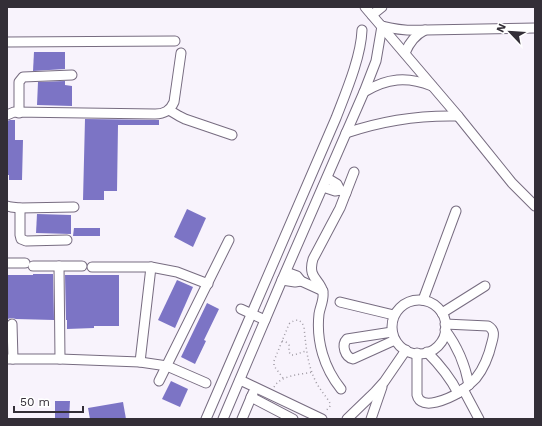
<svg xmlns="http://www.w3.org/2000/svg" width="542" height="426" font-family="'Work Sans',sans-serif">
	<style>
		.building { fill: #7c74c5 }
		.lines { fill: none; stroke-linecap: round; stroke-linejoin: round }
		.minor-casing { stroke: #776c80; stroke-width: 11 }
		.path { stroke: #a09ba4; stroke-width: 1.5; stroke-dasharray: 1 3; stroke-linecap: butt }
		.minor { stroke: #fff; stroke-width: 9 }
	</style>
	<rect width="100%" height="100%" fill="#f8f3fc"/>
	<g class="building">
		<polygon points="34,52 65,52 65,69 33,71"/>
		<polygon points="65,81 65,85 72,86 72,106 37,105 38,82"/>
		<polygon points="85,119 159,120 159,125 118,125 117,191 104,191 104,200 83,200"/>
		<polygon points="10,120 15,120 15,140 23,140 22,180 9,180 9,175 8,175 7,121"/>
		<polygon points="187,209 206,218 193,247 174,237"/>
		<polygon points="37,214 71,215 71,234 36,233"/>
		<polygon points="74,228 100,228 100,236 73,236"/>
		<polygon points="33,274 53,274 54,320 16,319 12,318 7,319 7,275 33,275"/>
		<polygon points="65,275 119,275 119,326 94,326 94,328 67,329 67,320 66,320"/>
		<polygon points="177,280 193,287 175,328 158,320"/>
		<polygon points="207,303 219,309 204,340 206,341 195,364 181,357"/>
		<polygon points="171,381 188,389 180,407 162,399"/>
		<polygon points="55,401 70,401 69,419 55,419"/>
		<polygon points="123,402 126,419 90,419 88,408"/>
	</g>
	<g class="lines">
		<defs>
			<g id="minor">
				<polyline points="365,7 458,116 512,183 535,206"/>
				<polyline points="372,15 382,7"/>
				<path d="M382 26C397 30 411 31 426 30L535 28"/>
				<polyline points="7,42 175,41"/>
				<path d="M405 53C409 43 415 35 425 30"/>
				<path d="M364 92C387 78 407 76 432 86"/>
				<polyline points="169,110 179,116 185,119 232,135"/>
				<polyline points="19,113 19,82 23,77 72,75"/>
				<path d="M7 115 14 112 155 114C164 114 170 111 174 102L181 53"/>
				<path d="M346 133C384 120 418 115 458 116"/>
				<polyline points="327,178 337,184 340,190 346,193"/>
				<polyline points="323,187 335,191 340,190"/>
				<polyline points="7,206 11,207 20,208 74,207"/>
				<polyline points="20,208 20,235 21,239 26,241 67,240"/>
				<polyline points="7,263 25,263"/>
				<polyline points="33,266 82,266"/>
				<polyline points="59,266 60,359"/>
				<polyline points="92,267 151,267 177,272 208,284"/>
				<polyline points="286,272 297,276 301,281 323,291"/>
				<polyline points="282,280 295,282 301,281"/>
				<polyline points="423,300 456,211"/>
				<circle cx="419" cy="327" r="27"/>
				<polyline points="340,302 394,315"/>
				<polyline points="241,309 265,320"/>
				<polyline points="442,313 485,286"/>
				<polyline points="12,324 13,359"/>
				<path d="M445 330C458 347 465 364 469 385"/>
				<path d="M392 332 347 339C341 345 345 357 353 359L395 340"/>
				<path d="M427 352C440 365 450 377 458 393"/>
				<path d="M417 353V395C421 412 450 398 460 392 465 388 471 383 476 378 484 368 489 355 492 342 494 335 495 330 488 326L445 324"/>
				<polyline points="7,359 60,359 140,362 167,366 206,383"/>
				<polyline points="140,362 151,267"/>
				<polyline points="240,380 322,419"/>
				<polyline points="159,381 229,240"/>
				<path d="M341 389C324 368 316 341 319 314 320 307 324 300 323 293 321 279 307 279 313 259L340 208 354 172"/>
				<polyline points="463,389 479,419"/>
				<polyline points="251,397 293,419"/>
				<path d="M206 419 336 118C346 92 361 57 362 30"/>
				<polyline points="223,419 282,280 364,92 376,61 382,26"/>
				<polyline points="242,419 253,393"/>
				<polyline points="347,419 375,392 384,382 406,350"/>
				<polyline points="371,419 382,387"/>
			</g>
		</defs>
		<use href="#minor" class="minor-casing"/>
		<g class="path">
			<polyline points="282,341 286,342 289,345 289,352 291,355 294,355 306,351"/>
			<path d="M283 378 274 366V361L289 324C296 318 301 319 304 327 306 346 307 364 316 382 320 390 326 396 330 403V406L326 411"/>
			<path d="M274 387C281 375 299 375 312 372"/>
		</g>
		<use href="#minor" class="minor"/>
	</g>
	<rect width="542" height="426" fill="none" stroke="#332e37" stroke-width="16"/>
	<g transform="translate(510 32) rotate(295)" stroke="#ffffff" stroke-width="3" paint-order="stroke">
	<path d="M0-3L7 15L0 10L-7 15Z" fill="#332e37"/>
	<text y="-6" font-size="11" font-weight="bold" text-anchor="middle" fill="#332e37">N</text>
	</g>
	<path d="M14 406v6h69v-6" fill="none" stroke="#332e37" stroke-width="2"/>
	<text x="20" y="406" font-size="12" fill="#332e37" stroke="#ffffff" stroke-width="3" paint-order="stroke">50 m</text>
</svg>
